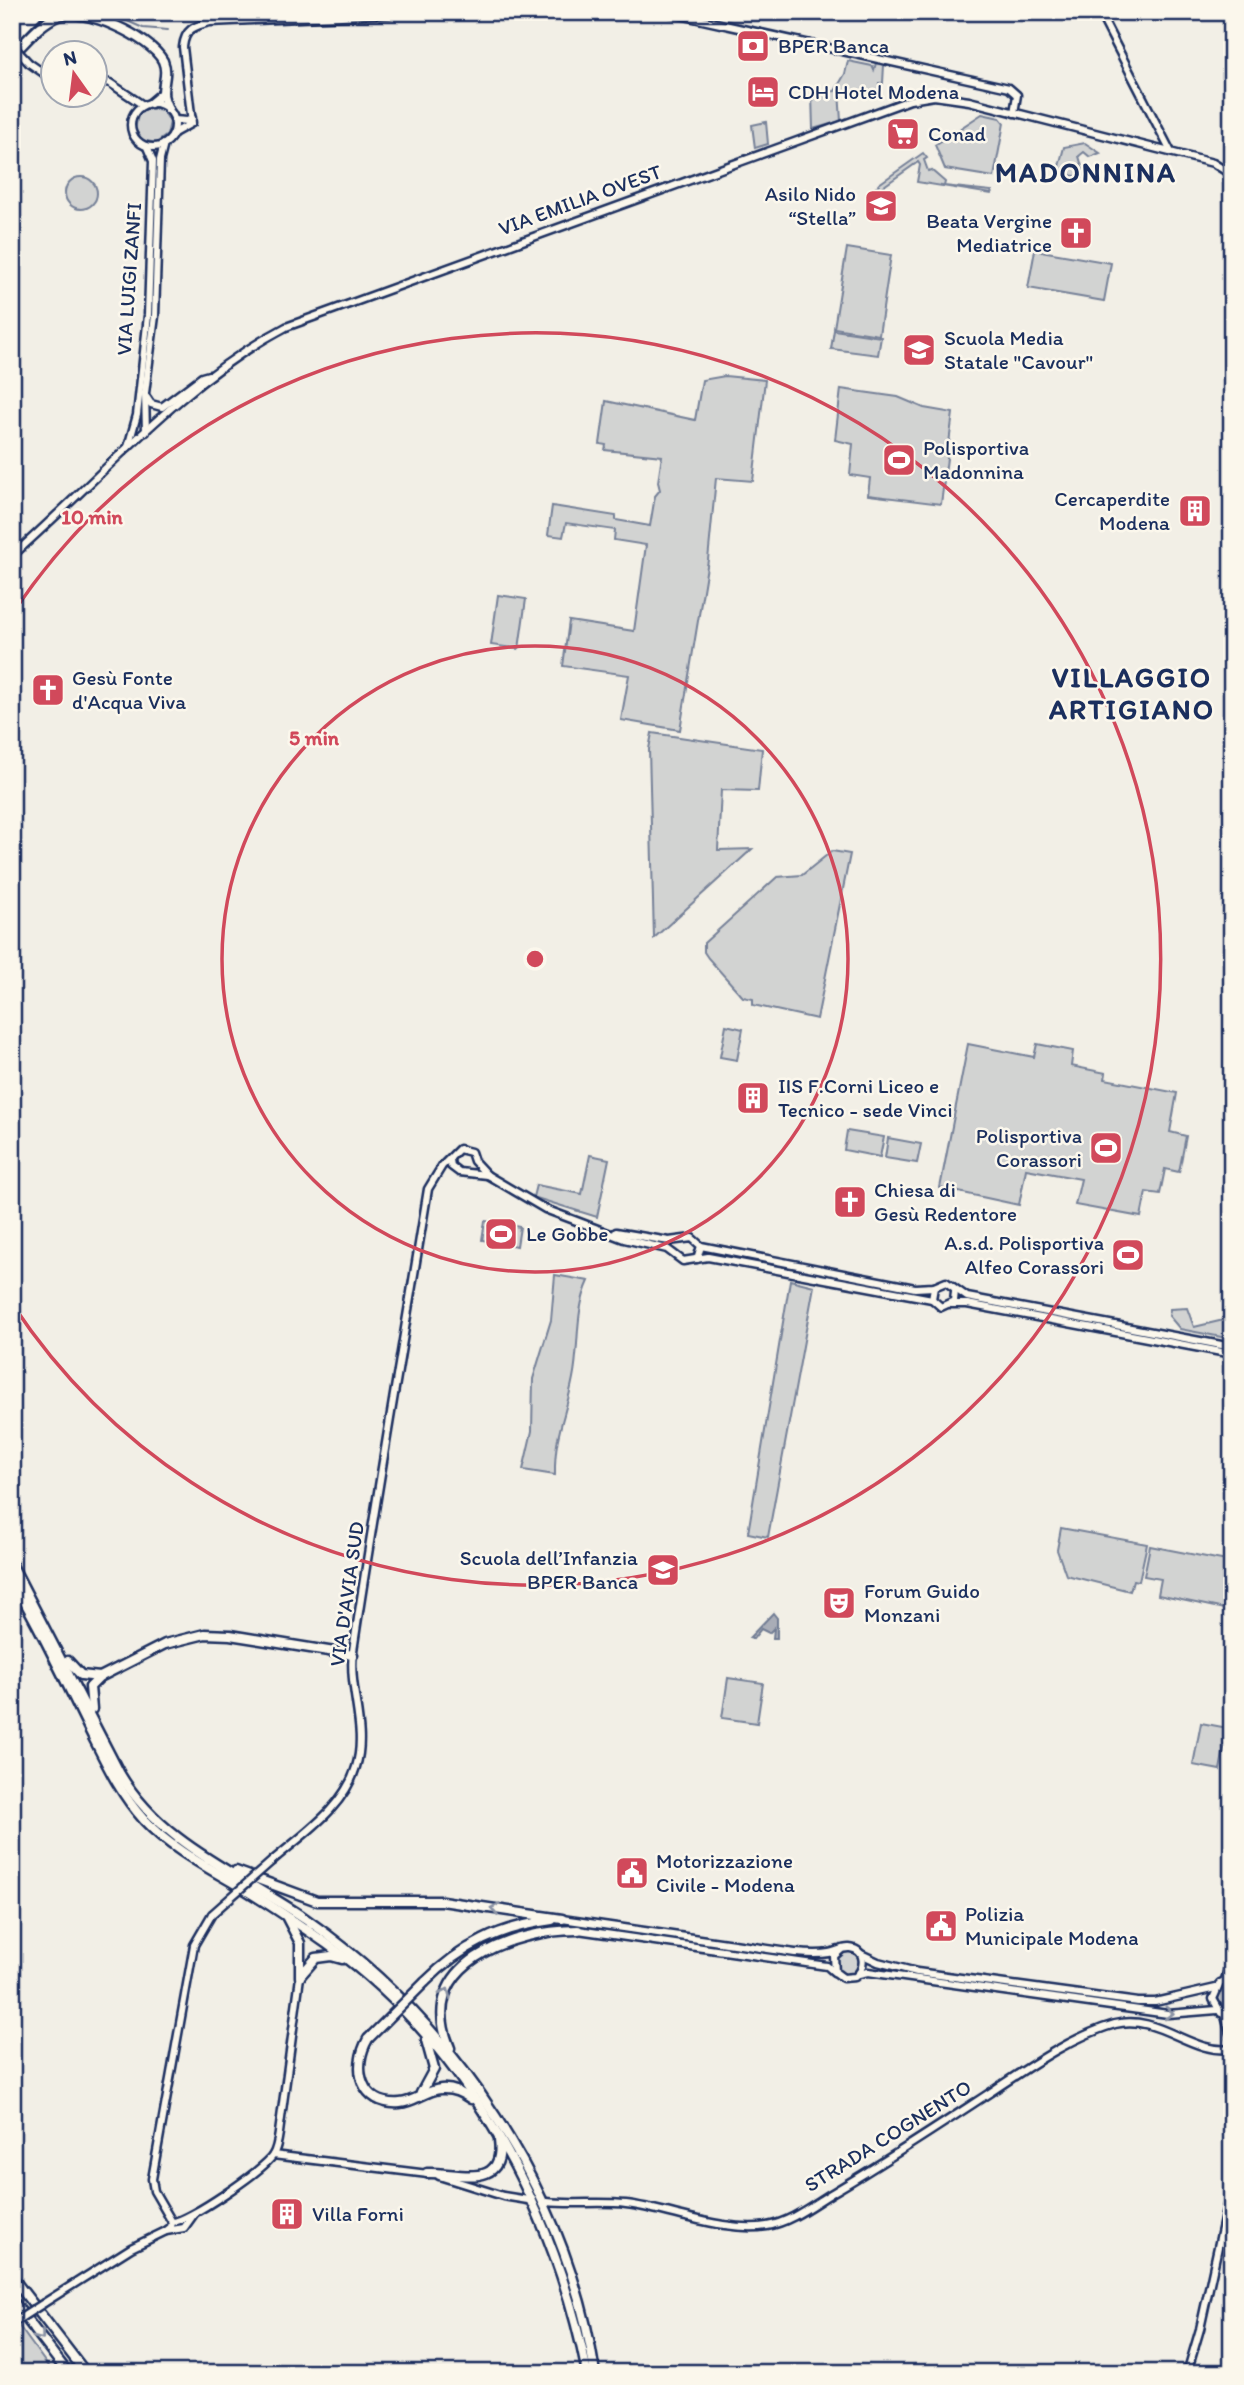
<svg xmlns="http://www.w3.org/2000/svg" width="1244" height="2385" font-family="Itim,sans-serif">
	<style>
		.green { fill: #d2d3d2; stroke: #768198; stroke-width: 2 }
		.water { fill: #a9adb7; stroke: #707b93; stroke-width: 2 }
		.lines { fill: none; stroke-linecap: round; stroke-linejoin: round }
		.stream { stroke: #707b93; stroke-width: 2 }
		.secondary-casing { stroke: #1b2f5e; stroke-width: 11 }
		.highway-casing { stroke: #1b2f5e; stroke-width: 13 }
		.secondary { stroke: #fbf7ec; stroke-width: 6 }
		.highway { stroke: #fbf7ec; stroke-width: 8 }
		.secondary-bridge-casing { stroke: #1b2f5e; stroke-width: 11; stroke-linecap: butt }
		.highway-bridge-casing { stroke: #1b2f5e; stroke-width: 13; stroke-linecap: butt }
		.secondary-bridge { stroke: #fbf7ec; stroke-width: 6 }
		.highway-bridge { stroke: #fbf7ec; stroke-width: 8 }
		.oneway { stroke: #8b93a5 }
		.ring { fill: none; stroke: #d1495b; stroke-width: 3.5 }
		.labels { text-anchor: middle; stroke-width: 5; stroke-linejoin: round; paint-order: stroke }
		.poi-label { font-size: 21px; fill: #1b2f5e; stroke: #fbf7ec; text-anchor: start }
		.street-label { font-size: 21px; fill: #1b2f5e; stroke: #fbf7ec }
		.district-label { font-size: 28px; font-weight: bold; letter-spacing: 2px; fill: #1b2f5e; stroke: #fbf7ec }
		.centre { fill: #d1495b; stroke: #fbf7ec; stroke-width: 3.5 }
		.ring-label { font-size: 21px; text-anchor: middle; font-weight: bold; fill: #d1495b; stroke: #fbf7ec; stroke-width: 5; stroke-linejoin: round; paint-order: stroke }
	</style>
	<rect width="100%" height="100%" fill="#f2efe6"/>
	<filter id="ink" filterUnits="userSpaceOnUse"><feTurbulence type="fractalNoise" baseFrequency=".0143" numOctaves="2"/><feDisplacementMap in="SourceGraphic" scale="14" xChannelSelector="R" yChannelSelector="G"/><feConvolveMatrix kernelMatrix="1 2 1 2 8 2 1 2 1" color-interpolation-filters="sRGB"/></filter>
	<g filter="url(#ink)">
		<g class="green">
			<polygon points="848,61 872,66 874,70 876,63 884,65 883,83 879,83 879,91 839,91 841,121 813,129 812,94 835,91 845,74"/>
			<polygon points="149,108 163,110 170,122 167,135 156,143 142,140 135,129 138,115"/>
			<polygon points="982,114 1000,118 1004,123 994,177 945,169 935,145"/>
			<polygon points="766,122 768,144 755,148 752,125"/>
			<polygon points="1085,143 1100,153 1090,157 1084,152 1079,156 1085,177 1057,174 1064,147"/>
			<polygon points="923,153 927,158 924,160 928,171 931,170 945,182 944,186 992,191 991,194 917,182 920,165 918,162 867,198 879,184"/>
			<circle cx="81" cy="193" r="16"/>
			<polygon points="847,248 891,255 879,335 834,328"/>
			<polygon points="1035,250 1111,263 1104,301 1028,288"/>
			<polygon points="834,330 881,337 878,355 831,349"/>
			<polygon points="725,376 765,380 753,481 716,478 708,560 680,730 621,720 629,675 563,666 569,621 634,631 646,545 614,540 615,530 566,523 563,537 548,535 552,506 616,516 616,520 650,526 655,496 660,490 658,482 662,456 605,450 606,445 600,444 606,401 695,420 702,380"/>
			<polygon points="841,389 898,397 924,408 953,413 941,504 868,495 870,478 850,475 853,444 835,440"/>
			<polygon points="498,595 526,599 519,649 491,645"/>
			<polygon points="652,733 762,749 758,791 721,790 718,850 752,849 654,938 649,749"/>
			<polygon points="832,851 850,854 817,1019 753,1005 753,999 743,997 708,958 704,952 704,943 777,877 802,875"/>
			<polygon points="726,1025 743,1029 737,1060 720,1057"/>
			<polygon points="968,1044 1034,1057 1037,1044 1073,1051 1071,1066 1106,1073 1105,1079 1177,1093 1170,1132 1186,1136 1179,1172 1165,1169 1160,1194 1146,1192 1141,1217 1075,1205 1081,1179 1026,1169 1019,1205 940,1188"/>
			<polygon points="847,1131 884,1137 880,1157 844,1150"/>
			<polygon points="888,1138 921,1144 917,1163 885,1158"/>
			<polygon points="590,1155 609,1159 597,1217 533,1197 536,1185 582,1194"/>
			<polygon points="485,1221 520,1227 517,1246 482,1240"/>
			<path d="M555 1275 589 1281C574 1313 580 1345 573 1378 566 1415 554 1435 555 1475L523 1470 532 1431 533 1379 551 1320Z"/>
			<polygon points="790,1280 814,1286 768,1537 748,1533"/>
			<polygon points="1187,1308 1194,1327 1232,1318 1232,1339 1180,1329 1169,1316 1170,1309"/>
			<polygon points="1061,1528 1147,1544 1139,1581 1133,1580 1130,1591 1066,1575 1057,1550"/>
			<polygon points="1150,1546 1232,1562 1229,1610 1158,1595 1161,1579 1144,1576"/>
			<polygon points="728,1678 763,1683 757,1723 722,1718"/>
			<polygon points="1201,1723 1228,1728 1220,1770 1193,1765"/>
			<circle cx="848" cy="1963" r="12"/>
			<polygon points="1232,1982 1232,2014 1222,2010 1218,1997 1222,1987"/>
			<polygon points="16,2322 53,2373 12,2373 12,2325"/>
		</g>
		<polygon class="water" points="773,1613 777,1618 777,1638 773,1638 774,1628 769,1633 761,1629 753,1639 749,1638"/>
		<g class="lines">
			<polyline class="stream" points="107,12 143,28 168,30"/>
			<defs>
				<g id="secondary">
					<polyline points="666,12 1009,88 1017,95 1014,113"/>
					<polyline points="1099,12 1171,152"/>
					<polyline points="29,63 52,79"/>
					<polyline points="94,79 110,83 143,105"/>
					<circle cx="153" cy="125" r="22"/>
					<polyline points="174,120 188,121 192,118"/>
					<path d="M174 133 192 123 183 47C185 29 194 26 210 22L431 12"/>
					<polyline points="147,398 151,404 162,407 202,377 209,375"/>
					<polyline points="146,432 145,393 155,316 160,160 164,144"/>
					<polyline points="128,447 137,415 148,315 153,161 147,147"/>
					<path d="M12 556C101 478 181 382 286 327L910 100 934 96 969 101 1213 163 1232 175"/>
					<polyline points="450,1160 451,1166 459,1172 487,1175 545,1209 624,1239 667,1249 683,1261 708,1257 932,1299"/>
					<polyline points="616,1232 669,1241 692,1238 701,1246 697,1259"/>
					<polyline points="701,1246 915,1288 934,1287 946,1282 967,1297 1232,1347"/>
					<polyline points="934,1287 932,1299 941,1307 954,1301 955,1291"/>
					<polyline points="951,1304 967,1304 1232,1354"/>
					<path d="M272 1861C303 1834 344 1808 356 1767 368 1729 348 1690 353 1651 376 1497 403 1343 428 1189L442 1166 459 1149 471 1152 474 1161 487 1175"/>
					<path d="M562 1919 795 1953C807 1954 818 1955 829 1953 836 1952 843 1947 850 1948 867 1950 865 1969 855 1977L843 1978 835 1972 834 1956 842 1949"/>
					<polyline points="578,1930 827,1966 834,1972"/>
					<polyline points="861,1954 878,1962 917,1972 1138,2002 1155,2002 1216,1988"/>
					<polyline points="859,1974 868,1972 1168,2014 1217,2010"/>
					<polyline points="1232,1978 1220,1983 1213,1999 1221,2013 1232,2017"/>
					<polyline points="1225,1980 1232,1954"/>
					<polyline points="1225,2016 1232,2041"/>
					<polyline points="273,2155 428,2174"/>
					<polyline points="439,2176 503,2196 528,2200"/>
					<path d="M547 2202C573 2205 600 2201 626 2204 669 2209 724 2233 767 2226 792 2222 816 2202 837 2190 891 2158 942 2124 994 2090 1030 2066 1073 2036 1115 2024 1158 2013 1191 2055 1232 2049"/>
					<path d="M172 2222C186 2223 265 2169 273 2155 277 2148 278 2140 279 2133L300 1977"/>
					<polyline points="166,2231 171,2227 172,2222 154,2191 152,2179 194,1945 212,1914"/>
					<polyline points="44,2303 131,2248 166,2231 184,2228 194,2214"/>
					<polyline points="1187,2373 1200,2329 1232,2183"/>
				</g>
				<g id="highway">
					<polyline points="12,16 16,12"/>
					<polyline points="12,30 29,12"/>
					<polyline points="12,40 39,12"/>
					<path d="M12 55C26 42 40 23 58 16 83 6 151 37 163 61 168 73 163 81 163 93 163 98 166 104 168 109"/>
					<polyline points="151,103 163,93"/>
					<path d="M12 1565 120 1774C162 1845 240 1874 306 1919 455 2023 567 2191 595 2373"/>
					<path d="M12 1580C42 1629 66 1683 92 1735 107 1765 121 1795 144 1820 172 1850 209 1868 244 1889 272 1906 300 1925 327 1944 467 2045 554 2207 587 2373"/>
					<polyline points="68,1661 81,1675 100,1677"/>
					<polyline points="92,1709 90,1687 100,1677 165,1644 205,1634 230,1635 353,1655"/>
					<polyline points="236,1871 317,1901 442,1901 562,1919"/>
					<polyline points="287,1918 300,1943 300,1977"/>
					<polyline points="301,1975 316,1958 331,1956 342,1959"/>
					<path d="M425 1982C462 1945 500 1927 552 1920"/>
					<path d="M368 2039C351 2068 361 2106 400 2103 415 2102 426 2090 441 2089 453 2088 462 2093 471 2099"/>
					<path d="M450 2048C414 1964 512 1930 578 1930"/>
					<polyline points="421,2093 434,2069 426,2040"/>
					<path d="M427 2173C455 2171 506 2192 499 2140"/>
					<polyline points="12,2277 86,2373"/>
					<polyline points="12,2300 68,2373"/>
				</g>
			</defs>
			<use href="#secondary" class="secondary-casing"/>
			<use href="#highway" class="highway-casing"/>
			<use href="#secondary" class="secondary"/>
			<use href="#highway" class="highway"/>
			<defs>
				<g id="secondary-bridge">
					<polyline points="12,45 29,63"/>
					<polyline points="212,1914 272,1861"/>
					<polyline points="16,2321 44,2303"/>
				</g>
				<polyline id="highway-bridge" points="368,2039 425,1982"/>
			</defs>
			<use href="#secondary-bridge" class="secondary-bridge-casing"/>
			<use href="#highway-bridge" class="highway-bridge-casing"/>
			<use href="#secondary-bridge" class="secondary-bridge"/>
			<use href="#highway-bridge" class="highway-bridge"/>
		</g>
		<defs><path id="oneway-chevron" d="M-2-3.5L2.5 0L-2 3.5" fill="none" stroke-width="1.6" stroke-linecap="round" stroke-linejoin="round" transform="scale(1.75)"/></defs>
		<g class="oneway">
			<use href="#oneway-chevron" transform="translate(495 1909) rotate(-171)"/>
			<use href="#oneway-chevron" transform="translate(446 1993) rotate(-66)"/>
			<use href="#oneway-chevron" transform="translate(1169 2013) rotate(3)"/>
			<use href="#oneway-chevron" transform="translate(40 2336) rotate(52)"/>
		</g>
	</g>
	<g class="ring">
		<circle cx="535" cy="959" r="313"/>
		<path d="M13 613A626 626 0 1 1 13 1305"/>
	</g>
	<defs>
		<symbol id="bank-square" viewBox="-11 -11 22 22"><rect x="-9" y="-9" width="18" height="18" rx="4" fill="#d1495b" stroke="#fbf7ec"/><path d="M-6-4H6V4H-6ZM0-2.3a2.3 2.3 0 1 0 0 4.6a2.3 2.3 0 1 0 0-4.6Z" fill="#fff"/></symbol>
		<symbol id="hotel-square" viewBox="-11 -11 22 22"><rect x="-9" y="-9" width="18" height="18" rx="4" fill="#d1495b" stroke="#fbf7ec"/><path d="M-6-4.5h1.5V1H6V5H4.5V3h-9V5H-6ZM-4 0a1.8 1.8 0 1 1 3.6 0ZM.5 0V-2.5h3Q6-2.5 6 0Z" fill="#fff"/></symbol>
		<symbol id="supermarket-square" viewBox="-11 -11 22 22"><rect x="-9" y="-9" width="18" height="18" rx="4" fill="#d1495b" stroke="#fbf7ec"/><path d="M-6-5.5h2.5l.6 2H6L4.5 2H-2.5L-4.4-4H-6ZM-1.5 3.2a1.3 1.3 0 1 0 .1 0ZM3 3.2a1.3 1.3 0 1 0 .1 0Z" fill="#fff"/></symbol>
		<symbol id="school-square" viewBox="-11 -11 22 22"><rect x="-9" y="-9" width="18" height="18" rx="4" fill="#d1495b" stroke="#fbf7ec"/><path d="M0-5L7-2L0 1L-7-2ZM-4 1L0 2.5L4 1V4Q0 6-4 4Z" fill="#fff"/></symbol>
		<symbol id="church-square" viewBox="-11 -11 22 22"><rect x="-9" y="-9" width="18" height="18" rx="4" fill="#d1495b" stroke="#fbf7ec"/><path d="M-1.2-6h2.4v3.5h3.3v2.4h-3.3V6h-2.4V-.1h-3.3v-2.4h3.3Z" fill="#fff"/></symbol>
		<symbol id="stadium-square" viewBox="-11 -11 22 22"><rect x="-9" y="-9" width="18" height="18" rx="4" fill="#d1495b" stroke="#fbf7ec"/><path d="M0-5a6.5 5 0 1 0 0 10a6.5 5 0 1 0 0-10ZM-3.5-1.8h7v3.6h-7Z" fill="#fff"/></symbol>
		<symbol id="building-square" viewBox="-11 -11 22 22"><rect x="-9" y="-9" width="18" height="18" rx="4" fill="#d1495b" stroke="#fbf7ec"/><path d="M-4-6H4V6H1V3H-1V6H-4ZM-2.5-4.3h1.7v1.8h-1.7ZM.8-4.3h1.7v1.8H.8ZM-2.5-1h1.7V.8h-1.7ZM.8-1h1.7V.8H.8Z" fill="#fff"/></symbol>
		<symbol id="theatre-square" viewBox="-11 -11 22 22"><rect x="-9" y="-9" width="18" height="18" rx="4" fill="#d1495b" stroke="#fbf7ec"/><path d="M-5-5.5Q0-4 5-5.5V0Q5 5 0 6Q-5 5-5 0ZM-3.3-2.5H-1v1.5H-3.3ZM1-2.5H3.3v1.5H1ZM-2.8 1Q0 5.5 2.8 1Z" fill="#fff"/></symbol>
		<symbol id="civic-square" viewBox="-11 -11 22 22"><rect x="-9" y="-9" width="18" height="18" rx="4" fill="#d1495b" stroke="#fbf7ec"/><path d="M-.6-6.5H3V-4.5H.6V-3L4-1V1h2V6H-6V1h2V-1L-.6-3ZM-1.2 2.5V6h2.4V2.5Z" fill="#fff"/></symbol>
	</defs>
	<g fill-rule="evenodd">
		<use href="#bank-square" x="734" y="27" width="38" height="38"/>
		<use href="#hotel-square" x="744" y="73" width="38" height="38"/>
		<use href="#supermarket-square" x="884" y="115" width="38" height="38"/>
		<use href="#school-square" x="862" y="187" width="38" height="38"/>
		<use href="#church-square" x="1057" y="214" width="38" height="38"/>
		<use href="#school-square" x="900" y="331" width="38" height="38"/>
		<use href="#stadium-square" x="880" y="441" width="38" height="38"/>
		<use href="#building-square" x="1176" y="492" width="38" height="38"/>
		<use href="#church-square" x="29" y="671" width="38" height="38"/>
		<use href="#building-square" x="734" y="1079" width="38" height="38"/>
		<use href="#stadium-square" x="1087" y="1129" width="38" height="38"/>
		<use href="#church-square" x="831" y="1183" width="38" height="38"/>
		<use href="#stadium-square" x="482" y="1215" width="38" height="38"/>
		<use href="#stadium-square" x="1109" y="1236" width="38" height="38"/>
		<use href="#school-square" x="644" y="1551" width="38" height="38"/>
		<use href="#theatre-square" x="820" y="1584" width="38" height="38"/>
		<use href="#civic-square" x="613" y="1854" width="38" height="38"/>
		<use href="#civic-square" x="922" y="1907" width="38" height="38"/>
		<use href="#building-square" x="268" y="2195" width="38" height="38"/>
	</g>
	<g class="labels">
		<g class="poi-label">
			<text x="778" y="53">BPER Banca</text>
			<text x="788" y="99">CDH Hotel Modena</text>
			<text x="928" y="141">Conad</text>
			<text x="856" y="201" text-anchor="end">Asilo Nido<tspan x="856" dy="24">“Stella”</tspan></text>
			<text x="1052" y="228" text-anchor="end">Beata Vergine<tspan x="1052" dy="24">Mediatrice</tspan></text>
			<text x="944" y="345">Scuola Media<tspan x="944" dy="24">Statale "Cavour"</tspan></text>
			<text x="923" y="455">Polisportiva<tspan x="923" dy="24">Madonnina</tspan></text>
			<text x="1170" y="506" text-anchor="end">Cercaperdite<tspan x="1170" dy="24">Modena</tspan></text>
			<text x="72" y="685">Gesù Fonte<tspan x="72" dy="24">d'Acqua Viva</tspan></text>
			<text x="778" y="1093">IIS F.Corni Liceo e<tspan x="778" dy="24">Tecnico - sede Vinci</tspan></text>
			<text x="1082" y="1143" text-anchor="end">Polisportiva<tspan x="1082" dy="24">Corassori</tspan></text>
			<text x="874" y="1197">Chiesa di<tspan x="874" dy="24">Gesù Redentore</tspan></text>
			<text x="526" y="1241">Le Gobbe</text>
			<text x="1104" y="1250" text-anchor="end">A.s.d. Polisportiva<tspan x="1104" dy="24">Alfeo Corassori</tspan></text>
			<text x="638" y="1565" text-anchor="end">Scuola dell’Infanzia<tspan x="638" dy="24">BPER Banca</tspan></text>
			<text x="864" y="1598">Forum Guido<tspan x="864" dy="24">Monzani</tspan></text>
			<text x="656" y="1868">Motorizzazione<tspan x="656" dy="24">Civile - Modena</tspan></text>
			<text x="965" y="1921">Polizia<tspan x="965" dy="24">Municipale Modena</tspan></text>
			<text x="312" y="2221">Villa Forni</text>
		</g>
		<g class="street-label">
			<text transform="translate(580 200) rotate(-20)" y="7">VIA EMILIA OVEST</text>
			<text transform="translate(129 279) rotate(-86)" y="7">VIA LUIGI ZANFI</text>
			<text transform="translate(347 1594) rotate(-82)" y="7">VIA D'AVIA SUD</text>
			<text transform="translate(888 2136) rotate(-32)" y="7">STRADA COGNENTO</text>
		</g>
		<g class="district-label">
			<text x="1086" y="182">MADONNINA</text>
			<text x="1132" y="687">VILLAGGIO<tspan x="1132" dy="32">ARTIGIANO</tspan></text>
		</g>
	</g>
	<circle cx="535" cy="959" r="10" class="centre"/>
	<g class="ring-label">
		<text x="92" y="524">10 min</text>
		<text x="314" y="745">5 min</text>
	</g>
	<rect width="1244" height="2385" fill="none" stroke="#fbf7ec" stroke-width="42"/>
	<rect x="21" y="21" width="1202" height="2343" fill="none" stroke="#1b2f5e" stroke-width="2.5" filter="url(#ink)"/>
	<g transform="translate(74 74) rotate(346)"><circle r="33" fill="#fbf7ec" stroke="#a1a7b3" stroke-width="2"/>
	<path d="M0-5L12 26L0 18L-12 26Z" fill="#d1495b"/>
	<text y="-10" font-size="19" font-weight="bold" text-anchor="middle" fill="#1b2f5e">N</text>
	</g>
</svg>
